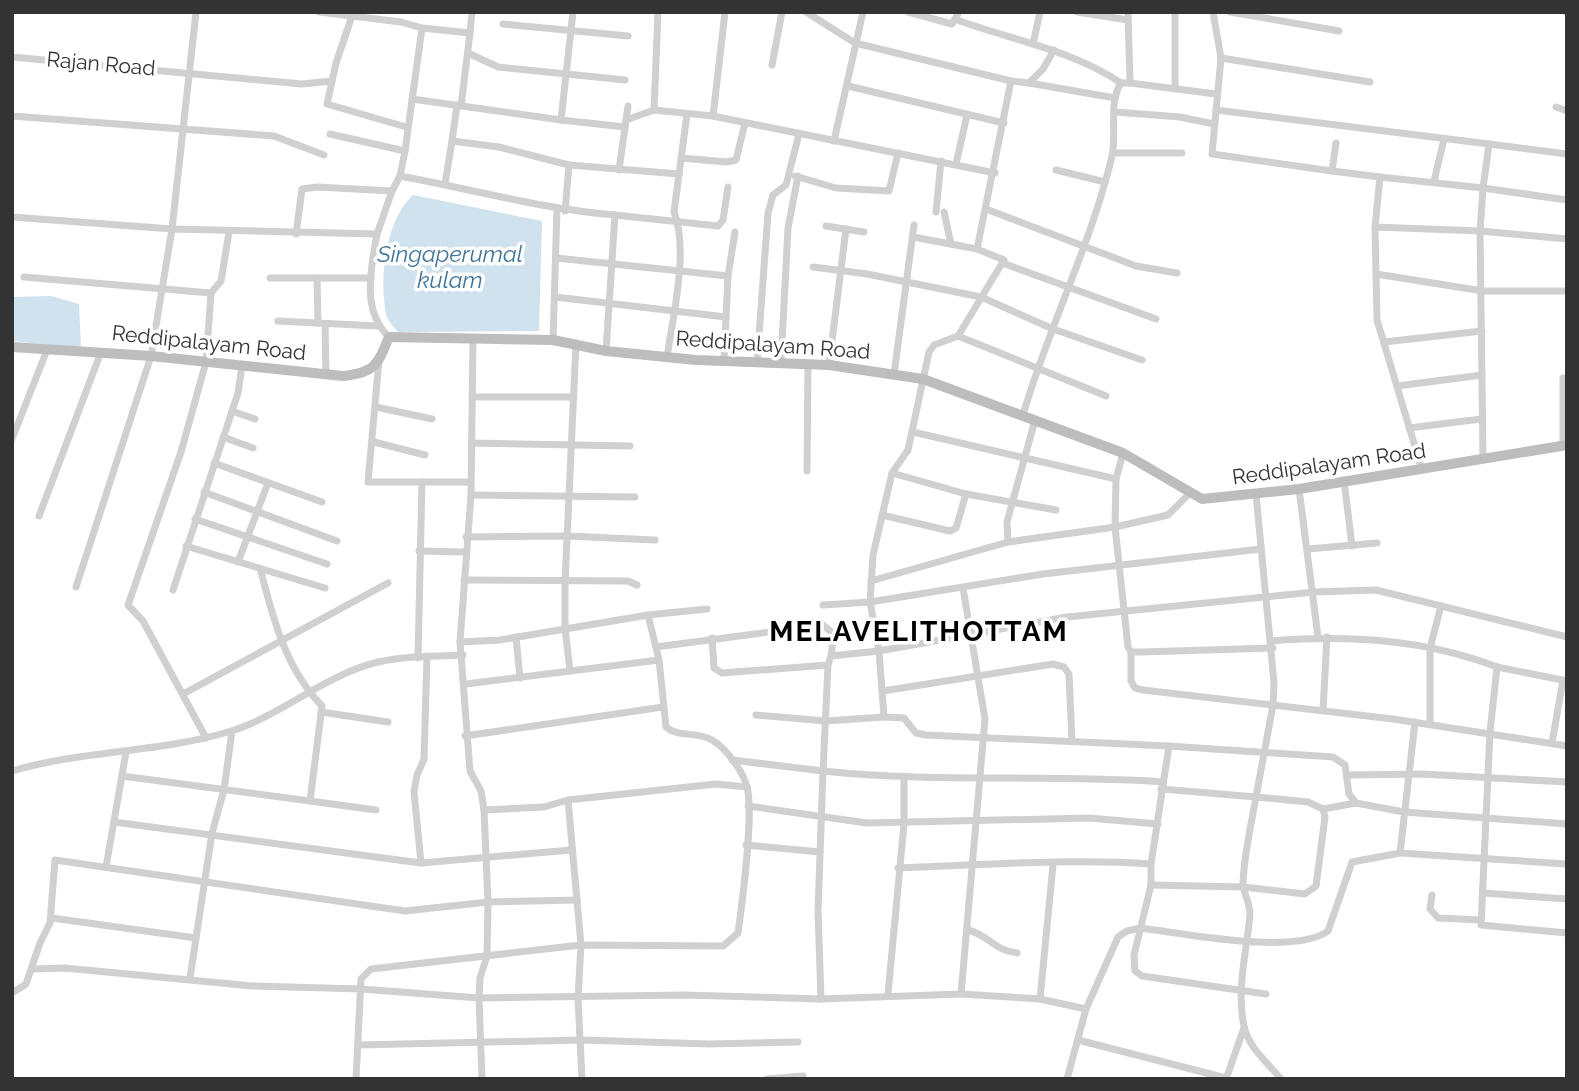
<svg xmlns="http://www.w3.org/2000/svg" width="1579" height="1091" font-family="Raleway,sans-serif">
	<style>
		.water { fill: #cfe2ee }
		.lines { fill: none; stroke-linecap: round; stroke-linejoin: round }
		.street { stroke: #d0d0d0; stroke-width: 7 }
		.secondary { stroke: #bdbdbd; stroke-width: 10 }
		.labels { text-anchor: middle; stroke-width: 7; stroke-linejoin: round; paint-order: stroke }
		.street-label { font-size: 21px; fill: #333; stroke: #fff }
		.water-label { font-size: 23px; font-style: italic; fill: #3f7597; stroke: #fff }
		.district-label { font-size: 28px; font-weight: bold; letter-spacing: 2px; fill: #000; stroke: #fff }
	</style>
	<rect width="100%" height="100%" fill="#fff"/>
	<g class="water">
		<path d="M413 195 542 221 539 331 398 332C394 327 387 320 386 314 379 277 385 221 413 195Z"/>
		<polygon points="51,296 79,304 81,348 12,341 12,297"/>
	</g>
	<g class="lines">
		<g class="street">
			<polyline points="806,12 855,43 1011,81 1029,83 1043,69 1054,50"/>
			<polyline points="908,12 952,24 959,12"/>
			<polyline points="1077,12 1128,20"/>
			<polyline points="1128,12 1130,83"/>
			<polyline points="1213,12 1221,58"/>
			<polyline points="1230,12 1339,31"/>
			<polyline points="1566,12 1567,13"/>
			<polyline points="353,13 336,63 327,104 406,127"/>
			<path d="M957 20C1012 40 1072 50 1121 83"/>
			<polyline points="503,24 628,36"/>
			<polyline points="422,28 470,33 472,12"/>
			<polyline points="1033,44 1040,12"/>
			<polyline points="468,53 498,67 625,80"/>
			<polyline points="12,57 302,84 332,81"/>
			<polyline points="772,65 782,12"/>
			<polyline points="1029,83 1115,98"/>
			<polyline points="848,86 1004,123"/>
			<polyline points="1175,87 1175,12"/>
			<polyline points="412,99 561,120 573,12"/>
			<polyline points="461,106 470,33"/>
			<polyline points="1556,107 1567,111"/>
			<polyline points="654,110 658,12"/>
			<polyline points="1216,110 1489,144"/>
			<polyline points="1115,112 1180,117 1214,124"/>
			<polyline points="12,116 274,136 324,155"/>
			<polyline points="713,116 725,12"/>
			<polyline points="561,120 625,127"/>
			<polyline points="626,120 654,110 713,116 995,173"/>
			<polyline points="330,134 405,151"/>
			<polyline points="452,141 457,105"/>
			<polyline points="834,141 863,12"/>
			<polyline points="1336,143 1332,171 1380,177 1375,227 1377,320 1422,470"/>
			<polyline points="1113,153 1182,153"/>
			<polyline points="1567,154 1489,144 1483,188 1567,200"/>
			<polyline points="681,158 727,162 736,160 745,123"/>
			<polyline points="956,164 967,115"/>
			<polyline points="619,170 628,106"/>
			<polyline points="1056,170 1105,182"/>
			<polyline points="1332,171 1212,154 1221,58 1370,82"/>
			<path d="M400 176C471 189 542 209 615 215L606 351"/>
			<polyline points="795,176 836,188 889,191 898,153"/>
			<polyline points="1434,181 1444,139"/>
			<polyline points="445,184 452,141 499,147 569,165 679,174"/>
			<polyline points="986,209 1136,266 1177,273"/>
			<polyline points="565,211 569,165"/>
			<polyline points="936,212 941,161"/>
			<polyline points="944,212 951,244"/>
			<polyline points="615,215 718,226 723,220 728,187"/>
			<polyline points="12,217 172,229 196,12"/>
			<polyline points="826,226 864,232"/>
			<polyline points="1375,227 1480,231 1483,188 1380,177"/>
			<polyline points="296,234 302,189 317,187 392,191 400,176 405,151 422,28 401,22 319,12"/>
			<polyline points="377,234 392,191"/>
			<polyline points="913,237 977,249 1004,260 958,336"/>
			<polyline points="977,249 1011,81"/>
			<polyline points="556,258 728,276"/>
			<polyline points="1005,264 1156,319"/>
			<polyline points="813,267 867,274 981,297 1053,329 1142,360"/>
			<polyline points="1376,274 1483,291 1567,291"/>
			<polyline points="24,277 211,293"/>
			<polyline points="270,278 371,278"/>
			<polyline points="317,278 318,323"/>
			<polyline points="555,297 726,317"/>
			<polyline points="278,321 377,326"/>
			<polyline points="325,324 326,375"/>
			<polyline points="473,338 471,495 460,642 470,771 481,791 484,810 488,902 487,956 480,978 479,998 482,1079"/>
			<polyline points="553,340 557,209"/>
			<polyline points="1384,342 1482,331"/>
			<path d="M667 357C673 316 689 250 674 212L687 114"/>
			<polyline points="379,360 368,482 471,482"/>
			<polyline points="724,360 728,276 735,232"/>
			<polyline points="757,362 768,213 773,195 786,185 799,134"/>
			<polyline points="781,362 788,228 798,176"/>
			<polyline points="829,365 846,229"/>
			<polyline points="894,374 914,225"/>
			<polyline points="1397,386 1482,375"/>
			<polyline points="472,397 574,397"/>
			<polyline points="376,407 432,419"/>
			<polyline points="232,411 255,419"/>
			<path d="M1023 415C1048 328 1091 245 1112 156 1117 133 1108 103 1121 83H1130L1216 94"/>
			<polyline points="1035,420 1007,522 1008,542 1115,527 1116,479"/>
			<polyline points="1409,428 1481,419"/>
			<polyline points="913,432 1116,479 1123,453"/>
			<polyline points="223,437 253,448"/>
			<polyline points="12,439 47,350"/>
			<polyline points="374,442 425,455"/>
			<polyline points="472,443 630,446"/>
			<polyline points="1563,445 1563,378"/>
			<polyline points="1483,459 1480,231 1567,239"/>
			<polyline points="214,463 322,502"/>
			<polyline points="807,471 808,364"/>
			<polyline points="892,473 966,494 1056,510"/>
			<polyline points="1344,480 1352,546"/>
			<polyline points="1299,489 1318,637"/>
			<polyline points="204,492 337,541"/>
			<polyline points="1189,494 1168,515 1115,527 1128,647 1131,652 1142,652 1273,648"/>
			<polyline points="471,495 635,497"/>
			<polyline points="882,515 950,531 956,528 966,494"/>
			<polyline points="39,516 101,352"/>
			<polyline points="195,519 327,564"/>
			<polyline points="466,537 567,536 655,540"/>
			<polyline points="186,546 325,588"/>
			<polyline points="1308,549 1377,543"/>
			<polyline points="419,551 465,552"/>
			<polyline points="238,562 268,483"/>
			<polyline points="464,580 628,581 637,585"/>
			<polyline points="871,581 1008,542"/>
			<path d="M76 587 151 356 172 229 377 234C371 268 361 311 389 337"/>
			<polyline points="173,590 238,393 242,366"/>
			<polyline points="823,605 870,602 1043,574 1261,549"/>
			<polyline points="648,615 707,609"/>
			<polyline points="516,637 520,678"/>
			<polyline points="712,638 714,668 722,673 828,665 831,656 879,651 1067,617 1314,592 1376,590 1567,637"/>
			<path d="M1271 641C1349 635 1424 639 1497 667L1490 732 1481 925 1567 933"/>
			<polyline points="460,642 500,640 648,615 659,660"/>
			<polyline points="656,647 823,625 834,634 831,656"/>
			<polyline points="1131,652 1131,681 1135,688 1143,690 1393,719 1567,746"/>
			<polyline points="418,658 422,482"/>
			<polyline points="1497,667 1567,681"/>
			<polyline points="570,671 565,628 565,583 576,343"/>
			<polyline points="883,691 1053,664 1064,667 1069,674 1072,741"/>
			<polyline points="183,694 388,583"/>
			<polyline points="1323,710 1327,637"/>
			<polyline points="321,712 388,722"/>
			<polyline points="756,715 826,721 884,717 879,651 870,602 873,555 892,473 908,450 929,352 934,345 958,336 1106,396"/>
			<polyline points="884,717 904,718 916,733 926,735 1169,746 1333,757 1345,765 1349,794 1356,803 1404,812 1567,824"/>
			<polyline points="1415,722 1400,853 1567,864"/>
			<polyline points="1430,724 1430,648 1441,606"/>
			<polyline points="465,736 663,707"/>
			<polyline points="206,738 143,621 128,605 181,452 206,362 211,293 221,281 229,232"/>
			<polyline points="1552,743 1563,680"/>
			<polyline points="1169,746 1151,864 1151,885 1134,955 1135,971 1142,976 1266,994"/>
			<polyline points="732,760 823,771 828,665"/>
			<path d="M12 771C83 750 157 753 228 732 278 718 326 674 378 662 406 656 435 656 463 655"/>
			<polyline points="1348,775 1422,774 1567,782"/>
			<path d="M122 776 310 801 322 706C285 668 273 618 260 568"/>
			<polyline points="1161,789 1256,797 1273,705 1274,683 1256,494"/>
			<polyline points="568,800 581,945 578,998 582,1079"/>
			<polyline points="310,801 376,810"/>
			<polyline points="748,806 867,823 1089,818 1158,824"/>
			<polyline points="1323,809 1356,803"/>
			<polyline points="484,810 544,807 568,800 716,784 747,787"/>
			<polyline points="114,822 421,863 571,850"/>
			<polyline points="746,845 820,852"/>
			<polyline points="421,863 414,792 417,775 424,759 427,656"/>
			<polyline points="106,867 126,752"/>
			<path d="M898 868C980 865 1070 858 1151 864"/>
			<path d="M1151 885 1243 887 1305 894 1316 886 1325 817 1323 809 1308 802 1256 797C1251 826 1244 854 1243 883 1243 893 1250 902 1250 914 1247 951 1236 989 1244 1026 1248 1047 1268 1063 1281 1079"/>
			<polyline points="1483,893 1567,899"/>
			<polyline points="1432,895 1430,909 1438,918 1481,920"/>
			<polyline points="52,918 196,938"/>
			<path d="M968 930C991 936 991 949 1017 953"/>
			<polyline points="33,969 65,968 252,986 361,989 479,998 684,995 821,999 961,994 985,719 963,588"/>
			<polyline points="190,978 212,833 224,790 232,731"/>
			<polyline points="12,993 26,984 40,943 50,923 55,860 405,911 488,902 577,900"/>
			<polyline points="888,994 904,824 904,776"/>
			<polyline points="961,994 1040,999 1086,1009"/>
			<path d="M821 999 818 911 823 771C935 783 1049 774 1163 782"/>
			<polyline points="1040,999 1053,865"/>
			<polyline points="1078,1040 1226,1078"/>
			<polyline points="358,1045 582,1040 709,1044 798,1042"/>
			<path d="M356 1079 361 979 371 969 581 945 723 946 738 933C742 904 754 812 747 787 743 771 726 748 712 740 697 731 679 738 666 727L659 660 466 684"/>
			<polyline points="767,1079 803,1076"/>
			<path d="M1067 1079 1086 1009 1118 937 1127 931 1140 928C1183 933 1294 956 1328 931L1352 862 1400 853"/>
			<polyline points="1226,1079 1244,1028"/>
		</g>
		<path class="secondary" d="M12 347 151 356 343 376C375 372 377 366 389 337L553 340 606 351 696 360 829 365 923 379 1123 453 1202 499 1299 489 1567 445"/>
	</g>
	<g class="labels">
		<g class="street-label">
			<text transform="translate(101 64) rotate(5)" y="7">Rajan Road</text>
			<text transform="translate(209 343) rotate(6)" y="7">Reddipalayam Road</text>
			<text transform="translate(773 345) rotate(4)" y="7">Reddipalayam Road</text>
			<text transform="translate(1329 464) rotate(-8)" y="7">Reddipalayam Road</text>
		</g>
		<g class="water-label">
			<text x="450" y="262">Singaperumal<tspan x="450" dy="26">kulam</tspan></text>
		</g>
		<g class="district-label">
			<text x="919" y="641">MELAVELITHOTTAM</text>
		</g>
	</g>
	<rect width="1579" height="1091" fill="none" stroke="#333333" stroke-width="28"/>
</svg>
